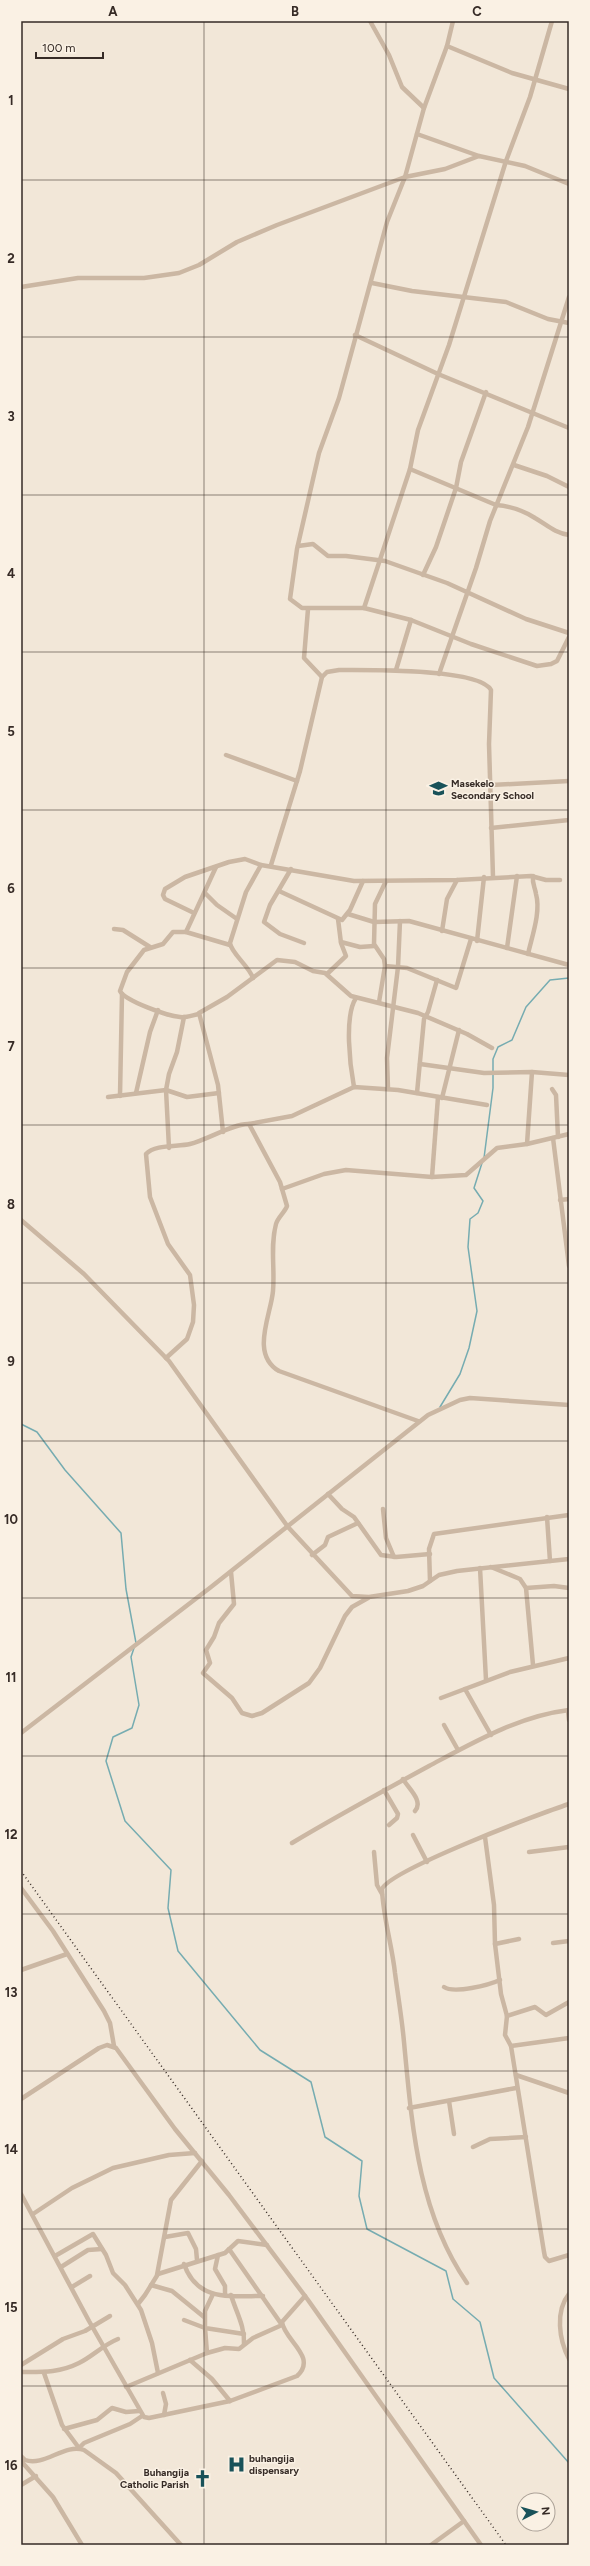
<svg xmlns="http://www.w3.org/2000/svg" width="590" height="2566" font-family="Figtree,sans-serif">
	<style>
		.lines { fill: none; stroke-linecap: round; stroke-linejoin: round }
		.stream { stroke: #76acb1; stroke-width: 1.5 }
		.street { stroke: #cbb7a3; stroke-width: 4.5 }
		.rail { stroke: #362b26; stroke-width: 1.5; stroke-dasharray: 1 3; stroke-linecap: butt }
		.grid { fill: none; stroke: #362b26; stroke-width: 1; stroke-opacity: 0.55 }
		.labels { text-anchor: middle; stroke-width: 3; stroke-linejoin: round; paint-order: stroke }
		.poi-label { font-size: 10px; font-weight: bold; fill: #362b26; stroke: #faf1e4; text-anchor: start }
		.neatline { fill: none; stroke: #362b26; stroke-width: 1.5 }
		.grid-label { font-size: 13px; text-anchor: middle; font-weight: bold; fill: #362b26 }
	</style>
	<rect width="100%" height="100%" fill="#f2e7d8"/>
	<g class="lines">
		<g class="stream">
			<polyline points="484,1158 493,1088 493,1059 498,1047 512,1040 526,1007 550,980 569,978"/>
			<polyline points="440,1407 460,1374 469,1348 477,1311 468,1247 470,1219 478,1213 483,1201 474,1188 482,1163"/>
			<polyline points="21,1424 37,1432 65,1470 121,1533 126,1589 136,1643"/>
			<polyline points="134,1648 131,1657 139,1705 132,1728 113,1737 106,1761 125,1821 171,1870 168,1908 178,1951 260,2050 311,2082 325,2137 362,2161 359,2196 367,2229 446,2271 453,2299 480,2322 494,2378 569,2463"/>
		</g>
		<g class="street">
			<polyline points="370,21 389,55 402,87 424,108"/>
			<polyline points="453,21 447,46 424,108 405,177 387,222 339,398 319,453 297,549 290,599 302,608 364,608 411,620 471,644 537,666 551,664 557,661 569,637"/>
			<polyline points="447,46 512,73 569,89"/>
			<polyline points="417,134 479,156"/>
			<polyline points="372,283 412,291 506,302 548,319 569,323"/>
			<polyline points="21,287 78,278 144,278 179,273 199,265 237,242 277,225 405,177 445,169 479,156 525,166 569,184"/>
			<polyline points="355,335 438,374 569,428"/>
			<polyline points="514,465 547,476 569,487"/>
			<path d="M410 469 496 505C509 506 524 511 535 518 547 525 555 533 569 535"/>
			<polyline points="298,546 313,544 328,556 346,556 385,561 447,583 526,619 569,633"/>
			<polyline points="423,575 436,547 456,488 461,462 486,392"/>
			<polyline points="364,608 410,469 418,430 449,345 506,161 530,97 552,21"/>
			<polyline points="308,609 304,658 322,677"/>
			<polyline points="396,670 411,620"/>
			<polyline points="439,674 476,568 490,521 528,427 569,297"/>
			<polyline points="226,755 297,781"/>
			<polyline points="491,785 569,781"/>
			<polyline points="491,828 569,820"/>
			<path d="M271 865 300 771 322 677 327 672 339 670C364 670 479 668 491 690L489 744 493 877"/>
			<polyline points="216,867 186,932 230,945"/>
			<polyline points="291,869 270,905 264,922 280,934 304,943"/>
			<polyline points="279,891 342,920 350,910 363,881"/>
			<polyline points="205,893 217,905 237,919"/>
			<polyline points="194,913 165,899 163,895 165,889 185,877 229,862 245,859 261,865 354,881 457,880 531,876 546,880 560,880"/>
			<polyline points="348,914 374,922 409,921 569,965"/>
			<polyline points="114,929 123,930 150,947"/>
			<polyline points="442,931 447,899 457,880"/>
			<path d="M186 932H173L163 944 144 950 127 972 120 991C125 1001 168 1016 180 1017 186 1018 193 1015 199 1014"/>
			<polyline points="477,941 484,877"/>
			<polyline points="341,942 360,947 374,946"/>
			<polyline points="507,948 517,876"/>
			<path d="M528 954C532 936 541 912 536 894 535 887 532 884 533 876"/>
			<polyline points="385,966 407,968 456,988 471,939"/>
			<polyline points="327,974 346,956 341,943 338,919"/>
			<path d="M253 978C249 966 231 953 230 943L246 892 261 865"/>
			<polyline points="379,1002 385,966 384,959 374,944 375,904 386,881"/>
			<polyline points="420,1064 484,1073 532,1072 569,1075"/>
			<path d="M354 1087C350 1066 344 1016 356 998"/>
			<polyline points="388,1089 387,1058 398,967 400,921"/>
			<polyline points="552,1089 556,1095 558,1137"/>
			<polyline points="136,1093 150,1032 158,1010"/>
			<polyline points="417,1093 424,1019 428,1012 437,980"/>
			<polyline points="120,1096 122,994"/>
			<polyline points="108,1097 166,1090 187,1097 219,1093"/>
			<polyline points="442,1098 459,1030"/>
			<polyline points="249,1124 292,1116 354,1087 398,1090 487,1105"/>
			<polyline points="223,1132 218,1085 199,1013 227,997 277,960 295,962 313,971 325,973 351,996 418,1013 467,1034 492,1048"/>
			<polyline points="553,1138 569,1266"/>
			<polyline points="527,1144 532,1072"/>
			<polyline points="169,1148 166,1090 169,1074 177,1052 184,1017"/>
			<polyline points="432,1177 438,1097"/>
			<polyline points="282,1189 324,1174 346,1170 432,1177 466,1175 497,1148 527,1144 569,1134"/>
			<polyline points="560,1200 569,1199"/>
			<polyline points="21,1220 84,1274 169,1361 288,1527 352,1596 369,1597 408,1591 423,1586 439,1575 457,1571 569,1559"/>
			<path d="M166 1358 187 1339 193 1322 194 1305 190 1275 168 1244 150 1197 146 1154C155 1144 178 1147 190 1144 207 1140 234 1123 249 1124L280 1182 287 1206C285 1212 278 1217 276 1224 270 1246 275 1268 273 1291 271 1315 250 1354 279 1371L418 1421"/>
			<polyline points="328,1494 342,1509 354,1517 381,1555 396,1557 430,1554"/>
			<polyline points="383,1509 386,1538 394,1557"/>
			<polyline points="547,1517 550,1561"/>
			<polyline points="312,1555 325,1545 328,1537 358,1523"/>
			<polyline points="491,1567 520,1579 526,1588 533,1665"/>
			<polyline points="480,1568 486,1680"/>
			<polyline points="231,1572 234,1604 219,1623 214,1637 206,1650 210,1663 203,1673 232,1698 242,1713 252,1716 262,1713 309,1683 320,1668 345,1616 352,1607 368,1598"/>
			<polyline points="430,1581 429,1549 434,1534 569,1515"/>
			<polyline points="526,1588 554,1586 569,1588"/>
			<polyline points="465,1689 491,1735"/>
			<polyline points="441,1698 510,1672 569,1658"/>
			<polyline points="568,1710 569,1720"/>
			<polyline points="444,1725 458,1750"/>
			<polyline points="21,1733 211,1587 428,1415 460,1400 470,1398 569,1405"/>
			<path d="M403 1779C408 1788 424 1801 415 1811"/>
			<polyline points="384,1790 398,1814 397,1818 389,1825"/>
			<polyline points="413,1835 427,1862"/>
			<polyline points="485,1837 494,1905 495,1944 501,1994 507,2016 505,2035 511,2046 544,2252 545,2257 549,2261 569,2255"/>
			<path d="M292 1843C337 1816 383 1791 429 1766 474 1742 519 1716 569 1710"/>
			<polyline points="374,1852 377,1885 382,1894"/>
			<polyline points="529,1852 569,1847"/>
			<polyline points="21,1888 53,1931 104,2011 110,2023 114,2046"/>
			<polyline points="553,1943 569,1941"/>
			<polyline points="495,1944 519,1939"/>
			<polyline points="21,1970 67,1954"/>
			<path d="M444 1987C454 1994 489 1985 500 1980"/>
			<polyline points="507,2016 535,2007 546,2015 569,2002"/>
			<polyline points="511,2046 569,2038"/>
			<polyline points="516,2075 569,2093"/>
			<polyline points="21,2099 99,2048 107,2045 116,2048 175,2129 229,2195 308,2300 481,2545"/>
			<polyline points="449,2101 454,2134"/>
			<polyline points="409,2108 516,2088"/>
			<polyline points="473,2147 490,2139 526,2137"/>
			<path d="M21 2194 89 2321 144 2417 149 2418 230 2401 297 2376C318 2357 284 2340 282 2322L305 2296"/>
			<polyline points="33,2214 72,2188 113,2168 169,2155 195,2153"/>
			<polyline points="165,2237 188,2233 196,2249 197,2260"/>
			<polyline points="218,2255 215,2269 225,2286 225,2295"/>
			<polyline points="55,2256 93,2234 106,2255 113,2273 125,2285 141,2310 152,2343 158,2373"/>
			<path d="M184 2264C197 2302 231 2296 263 2296"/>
			<polyline points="61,2267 88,2250 102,2249"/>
			<polyline points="157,2275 171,2200 202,2161"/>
			<path d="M467 2283C418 2212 412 2126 404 2042 402 2019 398 1996 395 1973 392 1945 383 1917 382 1889 390 1870 541 1813 569 1804"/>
			<polyline points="151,2285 172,2291 204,2317"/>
			<polyline points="72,2287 90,2276"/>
			<polyline points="213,2294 205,2311 205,2328 244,2334"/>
			<path d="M569 2294C555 2311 559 2340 569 2359"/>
			<path d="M231 2295C236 2312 245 2326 244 2344"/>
			<polyline points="138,2304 145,2295 158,2274 225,2253 238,2241 267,2245"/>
			<polyline points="184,2320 205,2328 207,2353"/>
			<polyline points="190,2360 212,2379 230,2401"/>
			<polyline points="21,2365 63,2339 85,2331 110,2316"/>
			<path d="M21 2372C42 2372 59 2373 79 2363 93 2356 103 2345 118 2339"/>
			<polyline points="44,2373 62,2425 79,2448 84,2443 130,2424 142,2416"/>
			<polyline points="126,2387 207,2353 225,2348 239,2349 253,2338 282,2325 229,2249"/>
			<polyline points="163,2393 166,2404 164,2415"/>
			<polyline points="64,2429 97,2420 112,2408 126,2412 139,2411"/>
			<path d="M21 2456 25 2460C44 2467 65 2443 84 2450L116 2473 181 2545"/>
			<polyline points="21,2461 53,2497 82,2545"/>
			<polyline points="21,2485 36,2476"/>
			<polyline points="431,2545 464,2521"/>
		</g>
		<polyline class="rail" points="21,1871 506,2545"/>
	</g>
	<path class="grid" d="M204 21V2545M386 21V2545M21 180H569M21 337H569M21 495H569M21 652H569M21 810H569M21 968H569M21 1125H569M21 1283H569M21 1441H569M21 1598H569M21 1756H569M21 1914H569M21 2071H569M21 2229H569M21 2386H569"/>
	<defs>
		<symbol id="school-bare" viewBox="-9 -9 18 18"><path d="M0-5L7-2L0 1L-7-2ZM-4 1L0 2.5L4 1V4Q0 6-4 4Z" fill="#195259" stroke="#faf1e4" stroke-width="2.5" paint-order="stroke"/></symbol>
		<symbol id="hospital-bare" viewBox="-9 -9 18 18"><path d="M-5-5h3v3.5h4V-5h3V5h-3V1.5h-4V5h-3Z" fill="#195259" stroke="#faf1e4" stroke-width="2.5" paint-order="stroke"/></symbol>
		<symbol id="church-bare" viewBox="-9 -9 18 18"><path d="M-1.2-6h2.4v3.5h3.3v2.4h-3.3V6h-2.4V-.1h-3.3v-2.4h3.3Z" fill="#195259" stroke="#faf1e4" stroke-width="2.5" paint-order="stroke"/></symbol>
	</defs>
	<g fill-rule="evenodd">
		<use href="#school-bare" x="426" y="776" width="25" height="25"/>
		<use href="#hospital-bare" x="224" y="2452" width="25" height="25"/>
		<use href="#church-bare" x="190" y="2466" width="25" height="25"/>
	</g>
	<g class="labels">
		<g class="poi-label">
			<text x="451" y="787">Masekelo<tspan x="451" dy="12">Secondary School</tspan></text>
			<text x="249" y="2462">buhangija<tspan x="249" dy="12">dispensary</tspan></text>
			<text x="189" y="2476" text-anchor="end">Buhangija<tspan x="189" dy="12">Catholic Parish</tspan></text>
		</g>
	</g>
	<rect width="590" height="2566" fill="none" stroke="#faf1e4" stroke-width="44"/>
	<g transform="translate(536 2512) rotate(84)"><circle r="19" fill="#faf1e4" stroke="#aca298"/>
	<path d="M0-3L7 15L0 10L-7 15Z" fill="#195259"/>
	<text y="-6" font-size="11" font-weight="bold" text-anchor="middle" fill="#362b26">N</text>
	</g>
	<path d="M36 52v6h67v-6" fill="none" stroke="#362b26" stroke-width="2"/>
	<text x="42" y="52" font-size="12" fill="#362b26" stroke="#faf1e4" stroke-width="3" paint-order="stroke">100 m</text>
	<rect x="22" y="22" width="546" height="2522" class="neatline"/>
	<g class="grid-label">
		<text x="113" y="16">A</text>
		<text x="295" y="16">B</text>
		<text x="477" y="16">C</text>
		<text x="11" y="105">1</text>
		<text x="11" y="263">2</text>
		<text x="11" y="421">3</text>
		<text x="11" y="578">4</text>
		<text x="11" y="736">5</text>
		<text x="11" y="893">6</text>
		<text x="11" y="1051">7</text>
		<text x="11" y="1209">8</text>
		<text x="11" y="1366">9</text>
		<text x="11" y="1524">10</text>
		<text x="11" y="1682">11</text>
		<text x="11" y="1839">12</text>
		<text x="11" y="1997">13</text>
		<text x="11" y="2154">14</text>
		<text x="11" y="2312">15</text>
		<text x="11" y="2470">16</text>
	</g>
</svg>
